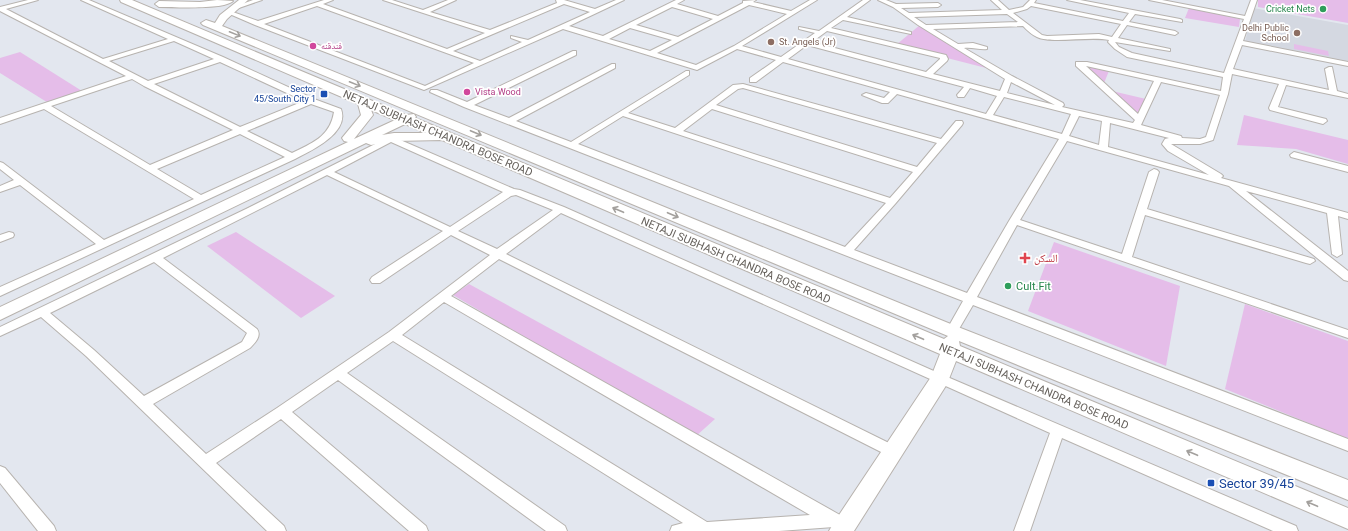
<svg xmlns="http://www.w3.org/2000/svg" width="1348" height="531" font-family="Roboto,'Noto Naskh Arabic',sans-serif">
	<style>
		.education { fill: #d4d8e1 }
		.green { fill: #e5bde9 }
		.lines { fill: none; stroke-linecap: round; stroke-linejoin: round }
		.street-casing { stroke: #b7b3af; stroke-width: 2 }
		.secondary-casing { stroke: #b8b3ae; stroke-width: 2 }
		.street { fill: #fff; fill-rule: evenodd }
		.secondary { fill: #fff; fill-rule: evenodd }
		.oneway { stroke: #a3a09d }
		.leisure-dot { fill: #2e9e5b; stroke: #fff; stroke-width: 1.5 }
		.education-dot { fill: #8d6e63; stroke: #fff; stroke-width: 1.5 }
		.hotel-dot { fill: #d1479c; stroke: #fff; stroke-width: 1.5 }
		.transit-dot { fill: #1a4fb4; stroke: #fff; stroke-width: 1.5 }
		.health-dot { fill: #e0444e; stroke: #fff; stroke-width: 1.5 }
		.labels { text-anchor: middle; stroke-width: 3.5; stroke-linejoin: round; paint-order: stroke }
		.far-leisure-label { font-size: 9px; fill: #27864d; stroke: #fff; text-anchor: end }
		.far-education-label { font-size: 9px; fill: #785e54; stroke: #fff; text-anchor: end }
		.far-hotel-label { font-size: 9px; fill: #b23c85; stroke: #fff; text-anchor: start }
		.far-transit-label { font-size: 9px; fill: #164399; stroke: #fff; text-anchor: end }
		.street-label { font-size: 11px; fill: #65605b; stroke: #fff }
		.health-label { font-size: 11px; fill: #be3a42; stroke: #fff; text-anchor: start }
		.leisure-label { font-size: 11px; fill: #27864d; stroke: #fff; text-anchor: start }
		.near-transit-label { font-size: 13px; fill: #164399; stroke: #fff; text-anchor: start }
	</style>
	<rect width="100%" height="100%" fill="#e3e7ef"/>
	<polygon class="education" points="1253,8 1348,25 1348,63 1245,42"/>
	<g class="green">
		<polygon points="1258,0 1348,0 1348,23 1258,7"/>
		<polygon points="1189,8 1240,19 1239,27 1185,18"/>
		<polygon points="920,25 994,70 896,45"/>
		<polygon points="1294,44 1328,51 1329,56 1294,49"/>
		<polygon points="20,52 82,91 50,104 0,73 0,58"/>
		<polygon points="1084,65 1109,71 1104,83"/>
		<polygon points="1112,91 1146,99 1140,115"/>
		<polygon points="1244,115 1348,140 1348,164 1296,149 1237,145"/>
		<polygon points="236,232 335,296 301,318 207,246"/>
		<polygon points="1054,242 1180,286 1166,366 1028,311"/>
		<polygon points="469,284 715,419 695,437 453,295"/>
		<polygon points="1245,304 1348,341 1348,439 1225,389"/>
	</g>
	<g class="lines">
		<defs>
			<g id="street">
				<path d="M28 0H38L6 9 103 59 168 39 81 0H89L223 57 314 99 341 109C350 133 311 151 295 159L0 296V287L96 244 20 185 0 192V186L14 180 0 169V162L3 163 104 240 194 199 44 109 0 124V118L126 76 0 11V7ZM174 41 214 59 148 81 109 61ZM220 62 304 101 240 127 154 84ZM132 79 144 86 233 130 150 165 51 106ZM311 104 334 112C330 137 312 143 292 153L247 131ZM240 134 285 157 201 195 157 169Z"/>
				<polygon points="253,0 262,0 236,9 231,8"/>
				<path d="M324 0H333L323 4 447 49 485 33 383 0H392L423 10 448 0H456L430 12 490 30 557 3 556 0H564L595 9 616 0H624L569 26 603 36 676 0H684L677 4 718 16 743 3V1L756 0 753 2 791 11 810 0H817L742 46 781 57 815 33 799 29V27L819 31 863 0H870L847 17 911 32V34L843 20 831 28 946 55 948 59 947 61 933 74 1000 91 1005 79 918 25 893 7 878 0H886L896 4 938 3 941 5 938 7 901 8 909 13 1002 10 991 0H998L1009 10 1023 7 1030 0H1036L1034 3 1123 21 1129 13 1067 0H1080L1180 19 1182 20V22L1135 14 1129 22 1175 31 1178 33 1175 35 1127 25 1118 38 1170 49V51L1115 42 1119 47 1132 53 1224 73 1244 19 1149 0H1162L1245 16 1251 0H1257L1243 41 1348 62V66L1242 45 1233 69 1329 90 1325 69 1329 67H1332L1337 91 1348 94V98L1286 85 1278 107 1326 119 1327 121 1323 124 1270 110 1269 108 1279 84 1232 74 1228 94 1213 140 1200 144H1171L1221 174 1223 176 1221 178 1348 213V219L1338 216 1342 254 1337 257 1332 254 1327 213 1246 191 1348 271V281L1344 280 1229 186 1067 141 1020 220 1122 254 1149 172 1154 169 1157 170 1159 172 1147 209 1314 259 1315 261 1310 264 1306 263 1145 215 1132 257 1348 330V338L1017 225 977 297 1348 439V451L973 305 956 334 952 335 948 334 946 331 963 301 464 107 430 92 431 90H437L467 102 573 51H576V55L474 105 509 118 612 64H615V68L516 121 571 142 686 71H689V75L628 113 675 128 733 85 743 84 941 139 956 121H962L963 123 962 125 895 204 854 250 967 293 1009 221 1059 139 897 94 888 103H882L862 95 866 93 884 98 890 92 783 62 756 82H750V78L776 60 737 49 697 70 563 29 424 90 255 25 225 12 230 11 258 21ZM564 4 590 12 528 40 511 36V38L522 42 480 61 453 51ZM749 5 787 14 734 46 696 65 657 53ZM317 6 474 63 425 86 264 24ZM1031 6 1121 24 1112 37 1099 34 1047 36 1042 35 1013 13 1027 9ZM672 7 713 19 678 37 636 25ZM1007 14 1018 22 926 25 914 17ZM1023 26C1027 30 1032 35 1037 37 1051 44 1090 36 1109 40L1108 42 1115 49 1127 57 1223 77 1221 91 1087 62H1076V66L1135 120 1133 123 1062 107 1064 105 1063 103 1012 76 964 48C972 47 980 50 987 49V47L973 43 958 44 933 29ZM630 28 672 40 650 51 609 39ZM827 31 940 58V59L926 72 812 42ZM807 45 964 87 957 95 958 97H964L970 88 997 96 986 114 788 59ZM1086 66 1154 81 1138 114ZM1011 82 1055 105 1007 93ZM1161 82 1220 95 1206 137 1200 139 1182 138 1181 136 1141 125ZM743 88 937 143 917 167 716 105 738 89ZM1004 97 1071 114 1062 134 993 115ZM712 109 913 172 890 198 683 131ZM623 116 886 203 845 247 578 144ZM1079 116 1102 121 1099 145 1069 136ZM1110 123 1169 138 1165 139 1162 144 1168 151 1209 175 1108 147Z"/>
				<path d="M391 136 514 189 520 190 564 207 945 376 1296 526 1298 531H1273L1062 438 1030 531H1014L1050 433 561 213 506 254 897 447 899 451 897 455 892 457 887 455 499 259 451 296 840 515 842 520 840 525 834 527 779 531H670L672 526 683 523 393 341 347 373 565 526 567 531H546L338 380 292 412 426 526 428 531H409L281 419 216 463 284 526 286 531H267L86 356 41 317 0 336V327L246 209ZM391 142 503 192 450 227 334 172ZM327 175 443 231 372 277 370 280 372 283H380L451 235 490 255 389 332 277 408 206 454 153 404 250 348C255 343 262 336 257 329L163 258ZM516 195 553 210 497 249 458 231 511 196ZM154 262 247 333 242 342 144 396 94 350 50 313ZM444 302 810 515 707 522 402 335Z"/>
				<polygon points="1294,152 1348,166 1348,172 1291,157 1290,155"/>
				<polygon points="9,232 13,233 14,235 13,237 0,242 0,235"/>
				<polygon points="0,466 5,468 54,526 56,531 38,531 0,483"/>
			</g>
			<g id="secondary">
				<path d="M120 0H132L406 115 414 114 416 117 415 118 944 339 948 336 203 25 201 23 206 20 215 23 220 15 239 0H248L227 19 222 26 958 327 1348 480V500L959 341 960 346 1348 508V529L956 361 947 384 854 531H829L833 524 931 377 940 354 442 140 394 141 371 145 366 143 0 320V307L348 142 344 141 342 138 361 115 358 104 121 2ZM371 110 395 120 354 139 373 115ZM405 124 426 133H394L382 135Z"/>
				<path d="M217 0 233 1C224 10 173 7 159 7L155 4 159 1 200 2Z"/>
			</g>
		</defs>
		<use href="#street" class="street-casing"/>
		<use href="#secondary" class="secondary-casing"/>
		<use href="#street" class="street"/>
		<use href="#secondary" class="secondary"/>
	</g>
	<defs><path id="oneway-shaft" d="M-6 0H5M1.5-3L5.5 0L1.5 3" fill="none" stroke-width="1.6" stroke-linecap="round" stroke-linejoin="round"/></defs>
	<g class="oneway">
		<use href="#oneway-shaft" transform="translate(235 34) rotate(22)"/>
		<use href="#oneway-shaft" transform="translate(355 84) rotate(22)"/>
		<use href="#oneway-shaft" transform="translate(476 133) rotate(23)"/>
		<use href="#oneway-shaft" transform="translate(618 210) rotate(-157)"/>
		<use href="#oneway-shaft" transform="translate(673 215) rotate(23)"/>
		<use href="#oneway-shaft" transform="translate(918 337) rotate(-157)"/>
		<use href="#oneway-shaft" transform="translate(1192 453) rotate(-157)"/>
		<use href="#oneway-shaft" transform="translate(1312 504) rotate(-157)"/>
	</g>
	<g class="leisure-dot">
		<circle cx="1323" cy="9" r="4"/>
		<circle cx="1008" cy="286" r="4"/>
	</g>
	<g class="education-dot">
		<circle cx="1297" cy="33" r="4"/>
		<circle cx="771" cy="42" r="4"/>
	</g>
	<g class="hotel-dot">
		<circle cx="313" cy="46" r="4"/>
		<circle cx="467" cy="92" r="4"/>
	</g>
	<g class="transit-dot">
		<rect x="320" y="90" width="8" height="8" rx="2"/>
		<rect x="1207" y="479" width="8" height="8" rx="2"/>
	</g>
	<path class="health-dot" d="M1023 252h4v4h4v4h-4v4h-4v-4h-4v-4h4z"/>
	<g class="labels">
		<g class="far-leisure-label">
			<text x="1315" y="12">Cricket Nets</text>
		</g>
		<g class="far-education-label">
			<text x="1289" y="31">Delhi Public<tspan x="1289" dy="10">School</tspan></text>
			<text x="779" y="45" text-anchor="start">St. Angels (Jr)</text>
		</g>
		<g class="far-hotel-label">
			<text x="321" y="49">فندقنه</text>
			<text x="475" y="95">Vista Wood</text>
		</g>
		<g class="far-transit-label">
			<text x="316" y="92">Sector<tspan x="316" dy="10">45/South City 1</tspan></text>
		</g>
		<g class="street-label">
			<text transform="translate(438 133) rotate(23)" y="4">NETAJI SUBHASH CHANDRA BOSE ROAD</text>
			<text transform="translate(736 260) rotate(23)" y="4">NETAJI SUBHASH CHANDRA BOSE ROAD</text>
			<text transform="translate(1034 386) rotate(23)" y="4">NETAJI SUBHASH CHANDRA BOSE ROAD</text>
		</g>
		<g class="health-label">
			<text x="1034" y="262">السكن</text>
		</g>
		<g class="leisure-label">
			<text x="1016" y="290">Cult.Fit</text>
		</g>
		<g class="near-transit-label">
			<text x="1219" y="488">Sector 39/45</text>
		</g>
	</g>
</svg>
